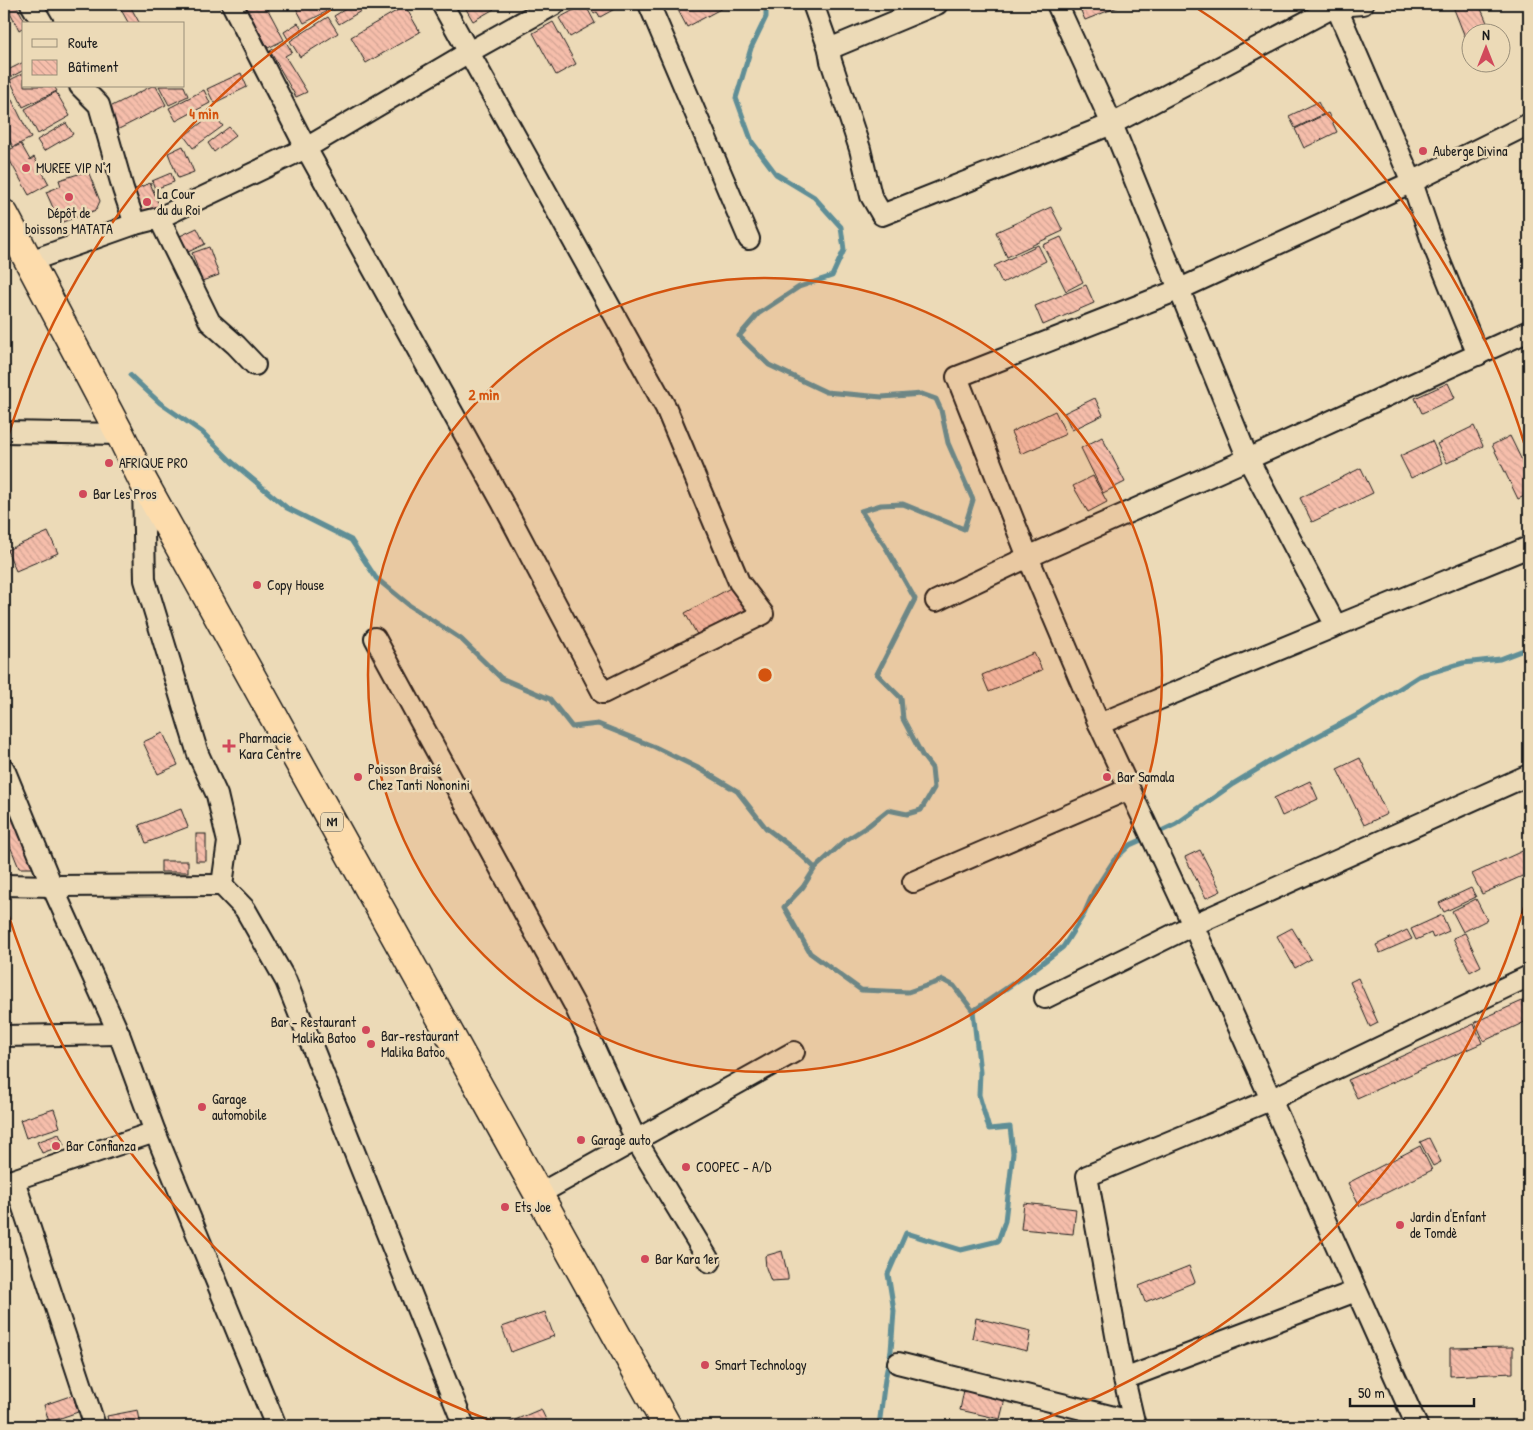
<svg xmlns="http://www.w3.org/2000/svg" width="1533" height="1430" font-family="'Patrick Hand',sans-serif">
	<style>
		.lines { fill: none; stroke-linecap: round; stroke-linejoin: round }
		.stream { stroke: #5e8e96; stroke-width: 5 }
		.building { fill: url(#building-back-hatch); stroke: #1c1c1c }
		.minor-casing { stroke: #1c1c1c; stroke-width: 24 }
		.highway-casing { stroke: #1c1c1c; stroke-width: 31 }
		.minor { stroke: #ecdab7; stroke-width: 20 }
		.highway { stroke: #fddcac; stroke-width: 28 }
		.ring { fill: none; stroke: #d4530e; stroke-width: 2.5 }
		.poi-dot { fill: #d1495b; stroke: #ecdab7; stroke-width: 2 }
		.labels { text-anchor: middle; stroke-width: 5; stroke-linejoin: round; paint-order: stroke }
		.shield { fill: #ecdab7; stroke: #5a554a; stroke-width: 1 }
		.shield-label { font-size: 12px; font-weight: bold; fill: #1c1c1c }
		.poi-label { font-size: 14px; fill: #1c1c1c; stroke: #ecdab7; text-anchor: start }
		.centre { fill: #d4530e; stroke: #ecdab7; stroke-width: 2.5 }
		.ring-label { font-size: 15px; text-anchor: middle; font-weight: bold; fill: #d4530e; stroke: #ecdab7; stroke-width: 5; stroke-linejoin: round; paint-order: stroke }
	</style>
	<defs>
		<pattern id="building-back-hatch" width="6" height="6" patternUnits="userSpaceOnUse" patternTransform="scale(1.25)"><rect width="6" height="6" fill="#f6beab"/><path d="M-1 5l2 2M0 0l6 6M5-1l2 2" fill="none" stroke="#d2a393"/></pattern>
	</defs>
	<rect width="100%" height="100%" fill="#ecdab7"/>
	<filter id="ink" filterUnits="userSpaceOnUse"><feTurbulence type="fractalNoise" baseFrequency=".02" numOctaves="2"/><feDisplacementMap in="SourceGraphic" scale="10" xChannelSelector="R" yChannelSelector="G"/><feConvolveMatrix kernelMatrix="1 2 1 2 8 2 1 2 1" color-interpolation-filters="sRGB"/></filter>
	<g filter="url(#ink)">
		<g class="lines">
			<g class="stream">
				<polyline points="766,4 766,17 751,48 736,98 752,142 776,174 814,197 841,227 844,250 832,276 799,287 758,314 739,336 769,365 826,392 882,397 922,394 936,399 941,410 948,443 973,500 964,529 903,504 881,505 861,511 885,546 915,599 877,674 901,698 903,719 922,755 932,768 934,788 921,810 907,814 888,810 868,826 846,840 815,868 803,887 784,907 810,953 861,990 908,992 943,980 954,986 973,1011 980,1072 979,1095 989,1129 1010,1127 1013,1153 1005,1221 998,1241 961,1250 906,1233 888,1274 894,1311 891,1351 885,1379 879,1426"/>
				<polyline points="130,375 160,403 202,432 232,462 287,508 351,540 376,578 409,605 461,639 501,678 550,699 572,727 598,724 655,747 700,769 737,791 766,828 799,853 815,868"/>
				<polyline points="1155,834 1176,824 1233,784 1271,761 1363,712 1419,676 1463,663 1500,659 1529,648"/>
				<polyline points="973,1011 1033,970 1063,947 1084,914 1094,891 1114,860 1130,845 1148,837"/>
			</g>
		</g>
		<g class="building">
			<polygon points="6,4 16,4 26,24 24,24 24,27 19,30"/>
			<polygon points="124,4 129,4 140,24 129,24 119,6"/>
			<polygon points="244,4 265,4 284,40 268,48"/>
			<polygon points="294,4 322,4 326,12 304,23"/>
			<polygon points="330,4 341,4 342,6 333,10"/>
			<polygon points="354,4 357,4 361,11 339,24 334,16"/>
			<polygon points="463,4 491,4 494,9 473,21"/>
			<polygon points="585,4 595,23 570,37 559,18"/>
			<polygon points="598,4 619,4 620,6 600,17 597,12 594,14 591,8"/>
			<polygon points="686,4 725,4 726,6 687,27 677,8"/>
			<polygon points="1078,4 1125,4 1085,20"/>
			<polygon points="1452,4 1479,4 1491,32 1470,32 1470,46 1469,47"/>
			<polygon points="405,6 420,32 366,63 351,37"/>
			<polygon points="328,17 338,33 300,57 290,41"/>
			<polygon points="553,22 576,64 556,75 533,33"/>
			<polygon points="298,23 303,30 288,39 284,32"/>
			<polygon points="286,42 292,52 285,56 307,92 296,97 270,51"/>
			<polygon points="24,62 24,70 7,79 4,72"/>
			<polygon points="24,73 24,86 54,86 57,91 23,107 10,80"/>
			<polygon points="241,73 247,87 214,103 207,89"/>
			<polygon points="4,84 31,138 13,147 4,129"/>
			<polygon points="152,86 156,86 166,105 115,131 104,110"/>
			<polygon points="159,86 184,86 188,96 169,105"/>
			<polygon points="204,90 210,103 176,121 169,108"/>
			<polygon points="56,92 70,116 38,134 25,109"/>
			<polygon points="1318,102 1324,114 1295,128 1289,116"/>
			<polygon points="1328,113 1337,132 1304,148 1295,129"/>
			<polygon points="213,114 223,126 193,148 184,136"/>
			<polygon points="66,123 73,134 44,151 37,140"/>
			<polygon points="229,127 236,135 214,152 208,143"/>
			<polygon points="21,144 30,160 34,157 49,184 29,195 5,152"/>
			<polygon points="183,146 194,172 178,178 168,153"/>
			<polygon points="88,171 100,201 96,210 60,223 46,192 61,186 59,180"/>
			<polygon points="171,173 174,182 155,189 152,181"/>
			<polygon points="150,183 160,207 144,214 133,190"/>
			<polygon points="1051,207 1063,231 1007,257 996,232"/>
			<polygon points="197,228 205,244 188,252 180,236"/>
			<polygon points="1061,237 1083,282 1066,291 1043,245"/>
			<polygon points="1038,245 1046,261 1002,283 994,266"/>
			<polygon points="209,247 219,275 202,281 192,253"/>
			<polygon points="1086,285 1094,303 1043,325 1035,306"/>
			<polygon points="1448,383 1455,398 1422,413 1415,398"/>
			<polygon points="1095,398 1103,415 1072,430 1064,413"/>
			<polygon points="1055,411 1066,434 1021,454 1011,432"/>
			<polygon points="1474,426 1483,446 1447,463 1437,444"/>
			<polygon points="1510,436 1529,475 1529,494 1518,499 1492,445"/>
			<polygon points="1102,437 1125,482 1103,493 1081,448"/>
			<polygon points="1432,441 1442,463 1411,478 1400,456"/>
			<polygon points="1361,468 1373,493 1312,522 1300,498"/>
			<polygon points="1093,476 1107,502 1088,512 1073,486"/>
			<polygon points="48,532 58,553 16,571 7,550"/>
			<polygon points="734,586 748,611 699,638 685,613"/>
			<polygon points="1034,653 1042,670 989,692 982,675"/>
			<polygon points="163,733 178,765 158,774 143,742"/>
			<polygon points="1360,758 1387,814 1364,825 1337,769"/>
			<polygon points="1310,781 1318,799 1282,816 1274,798"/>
			<polygon points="4,798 34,868 19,868 4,831"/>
			<polygon points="181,809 188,827 146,843 139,825"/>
			<rect x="196" y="834" width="10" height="27"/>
			<polygon points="1529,848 1529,873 1482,894 1472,874"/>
			<polygon points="1200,850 1221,891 1206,898 1185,857"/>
			<rect x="161" y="861" width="27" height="11"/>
			<polygon points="1471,888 1476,897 1444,912 1439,903"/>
			<polygon points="1476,899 1487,920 1463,932 1452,911"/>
			<polygon points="1442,915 1449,931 1433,938 1431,933 1416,940 1411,929"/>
			<polygon points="1292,928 1311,959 1295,968 1277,936"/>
			<polygon points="1407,930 1412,939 1380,953 1376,945"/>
			<polygon points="1465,933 1481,966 1470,972 1453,938"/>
			<polygon points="1358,978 1378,1023 1370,1027 1350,982"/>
			<polygon points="1529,998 1529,1020 1484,1041 1475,1022"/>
			<polygon points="1474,1024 1482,1043 1357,1098 1348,1080"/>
			<polygon points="54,1109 60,1127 26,1138 20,1120"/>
			<polygon points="59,1134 64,1145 42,1153 37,1142"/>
			<polygon points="1429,1138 1441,1162 1433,1166 1420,1142"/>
			<polygon points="1420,1146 1432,1170 1360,1206 1348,1183"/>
			<polygon points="1024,1203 1076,1209 1073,1234 1021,1229"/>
			<polygon points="782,1251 788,1276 788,1280 771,1281 766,1268 765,1256"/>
			<polygon points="1189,1266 1195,1282 1145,1302 1139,1286"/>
			<polygon points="545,1312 554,1336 511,1352 502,1327"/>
			<polygon points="976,1318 1031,1331 1027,1351 972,1338"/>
			<polygon points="1513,1347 1513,1373 1450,1376 1450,1348"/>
			<polygon points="964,1390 1005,1399 1000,1419 960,1410"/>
			<polygon points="73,1395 78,1412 49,1422 44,1405"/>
			<polygon points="541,1409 549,1426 501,1426"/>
			<polygon points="138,1410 141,1426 109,1426 107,1416"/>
		</g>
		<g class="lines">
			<defs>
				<g id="minor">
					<polyline points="31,4 43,24"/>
					<polyline points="232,4 306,148 502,502 603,693 763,614 739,582 666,408 442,4"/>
					<polyline points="649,4 749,239"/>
					<polyline points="813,4 829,49 831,61 860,149 871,196 882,215 1112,124 1336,6 1363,4"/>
					<polyline points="1057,4 1112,124 1248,459 1028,557 957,377 1178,290 1412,182 1529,124"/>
					<polyline points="1335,4 1412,182 1434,247 1478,355"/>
					<polyline points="829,49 937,4"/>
					<polyline points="80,86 99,105 123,189 135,224"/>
					<polyline points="159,218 210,322 236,345 255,365"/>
					<polyline points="30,261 135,224 159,218 306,148 469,52 555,4"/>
					<polyline points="1529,331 1248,459 1336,626 1529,547"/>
					<polyline points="4,432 120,434"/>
					<polyline points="143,484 145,580 198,754 217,795 228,842 222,885 245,909 286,981 464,1426"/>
					<polyline points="936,601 1028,557 1099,724 1193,925 1417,1426"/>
					<polyline points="375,638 574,1004 636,1140 710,1262"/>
					<polyline points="1099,724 1336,626"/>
					<polyline points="4,769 52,886 119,1034 155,1132 276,1426"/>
					<polyline points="913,882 1129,789"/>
					<polyline points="4,885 52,886 222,885"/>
					<polyline points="1045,998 1193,925 1529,775"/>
					<polyline points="4,1036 119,1034"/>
					<polyline points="14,1180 95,1426"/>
					<polyline points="4,1183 155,1132"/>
					<polyline points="539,1194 794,1052"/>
					<polyline points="898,1363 1134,1422"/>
					<polyline points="1124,1379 1356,1291"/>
					<polyline points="1135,1426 1124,1379 1087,1176 1270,1100 1529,976"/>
				</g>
				<polyline id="highway" points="4,214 120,434 143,481 667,1426"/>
			</defs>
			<use href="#minor" class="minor-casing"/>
			<use href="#highway" class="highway-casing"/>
			<use href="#minor" class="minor"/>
			<use href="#highway" class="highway"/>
		</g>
	</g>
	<circle cx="765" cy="675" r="397" fill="#d4530e" fill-opacity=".12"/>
	<g class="ring">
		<circle cx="765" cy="675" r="397"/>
		<path d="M1528 894A794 794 0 0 1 1024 1426M506 1426A794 794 0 0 1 6 907M6 443A794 794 0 0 1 338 5M1192 5A794 794 0 0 1 1528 456"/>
	</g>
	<g class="poi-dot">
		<circle cx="1423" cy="151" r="5"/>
		<circle cx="26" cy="168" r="5"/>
		<circle cx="69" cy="197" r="5"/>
		<circle cx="147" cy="202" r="5"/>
		<circle cx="109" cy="463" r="5"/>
		<circle cx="83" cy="494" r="5"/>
		<circle cx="257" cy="585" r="5"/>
		<path d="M226.5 738.5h5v5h5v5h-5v5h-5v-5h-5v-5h5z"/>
		<circle cx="358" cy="777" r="5"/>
		<circle cx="1107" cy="777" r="5"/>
		<circle cx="366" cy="1030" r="5"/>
		<circle cx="371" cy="1044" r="5"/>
		<circle cx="202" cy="1107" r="5"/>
		<circle cx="581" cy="1140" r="5"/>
		<circle cx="56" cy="1146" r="5"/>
		<circle cx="686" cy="1167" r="5"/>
		<circle cx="505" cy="1207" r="5"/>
		<circle cx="1400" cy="1225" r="5"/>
		<circle cx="645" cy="1259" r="5"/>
		<circle cx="705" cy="1365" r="5"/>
	</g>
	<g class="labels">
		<rect class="shield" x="321" y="812.5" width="22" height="19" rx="4"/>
		<g class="shield-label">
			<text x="332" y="826">N1</text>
		</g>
		<g class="poi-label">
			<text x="1433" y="156">Auberge Divina</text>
			<text x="36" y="173">MUREE VIP N°1</text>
			<text x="157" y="199">La Cour<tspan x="157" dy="16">du du Roi</tspan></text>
			<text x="69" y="218" text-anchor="middle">Dépôt de<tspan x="69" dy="16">boissons MATATA</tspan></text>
			<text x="119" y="468">AFRIQUE PRO</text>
			<text x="93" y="499">Bar Les Pros</text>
			<text x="267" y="590">Copy House</text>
			<text x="239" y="743">Pharmacie<tspan x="239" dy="16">Kara Centre</tspan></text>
			<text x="368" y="774">Poisson Braisé<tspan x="368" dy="16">Chez Tanti Nononini</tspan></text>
			<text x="1117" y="782">Bar Samala</text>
			<text x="356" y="1027" text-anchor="end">Bar - Restaurant<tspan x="356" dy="16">Malika Batoo</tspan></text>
			<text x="381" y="1041">Bar-restaurant<tspan x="381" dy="16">Malika Batoo</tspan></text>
			<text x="212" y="1104">Garage<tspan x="212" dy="16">automobile</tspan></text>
			<text x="591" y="1145">Garage auto</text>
			<text x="66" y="1151">Bar Confianza</text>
			<text x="696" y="1172">COOPEC - A/D</text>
			<text x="515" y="1212">Ets Joe</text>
			<text x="1410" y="1222">Jardin d'Enfant<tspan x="1410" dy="16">de Tomdè</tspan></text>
			<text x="655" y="1264">Bar Kara 1er</text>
			<text x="715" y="1370">Smart Technology</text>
		</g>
	</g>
	<circle cx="765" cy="675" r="8" class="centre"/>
	<g class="ring-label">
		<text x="204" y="119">4 min</text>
		<text x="484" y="400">2 min</text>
	</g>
	<rect width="1533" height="1430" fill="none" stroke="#ecdab7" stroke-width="20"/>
	<rect x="10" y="10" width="1513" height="1410" fill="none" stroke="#1c1c1c" stroke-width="2" filter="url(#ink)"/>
	<rect x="22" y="22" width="162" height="65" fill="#ecdab7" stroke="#998e79"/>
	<rect x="32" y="39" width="25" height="8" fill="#ecdab7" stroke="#998e79"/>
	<text x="68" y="48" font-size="15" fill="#1c1c1c">Route</text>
	<rect x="32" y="60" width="25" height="15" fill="url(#building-back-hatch)" stroke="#998e79"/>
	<text x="68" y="72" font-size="15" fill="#1c1c1c">Bâtiment</text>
	<g transform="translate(1486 48)"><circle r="24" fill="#ecdab7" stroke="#998e79"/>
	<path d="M0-4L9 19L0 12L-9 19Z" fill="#d1495b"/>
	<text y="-8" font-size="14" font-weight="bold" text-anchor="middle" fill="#1c1c1c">N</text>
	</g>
	<path d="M1350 1398v8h124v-8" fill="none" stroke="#1c1c1c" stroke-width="2.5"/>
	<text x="1358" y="1398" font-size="15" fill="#1c1c1c" stroke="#ecdab7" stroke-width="4" paint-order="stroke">50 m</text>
</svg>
